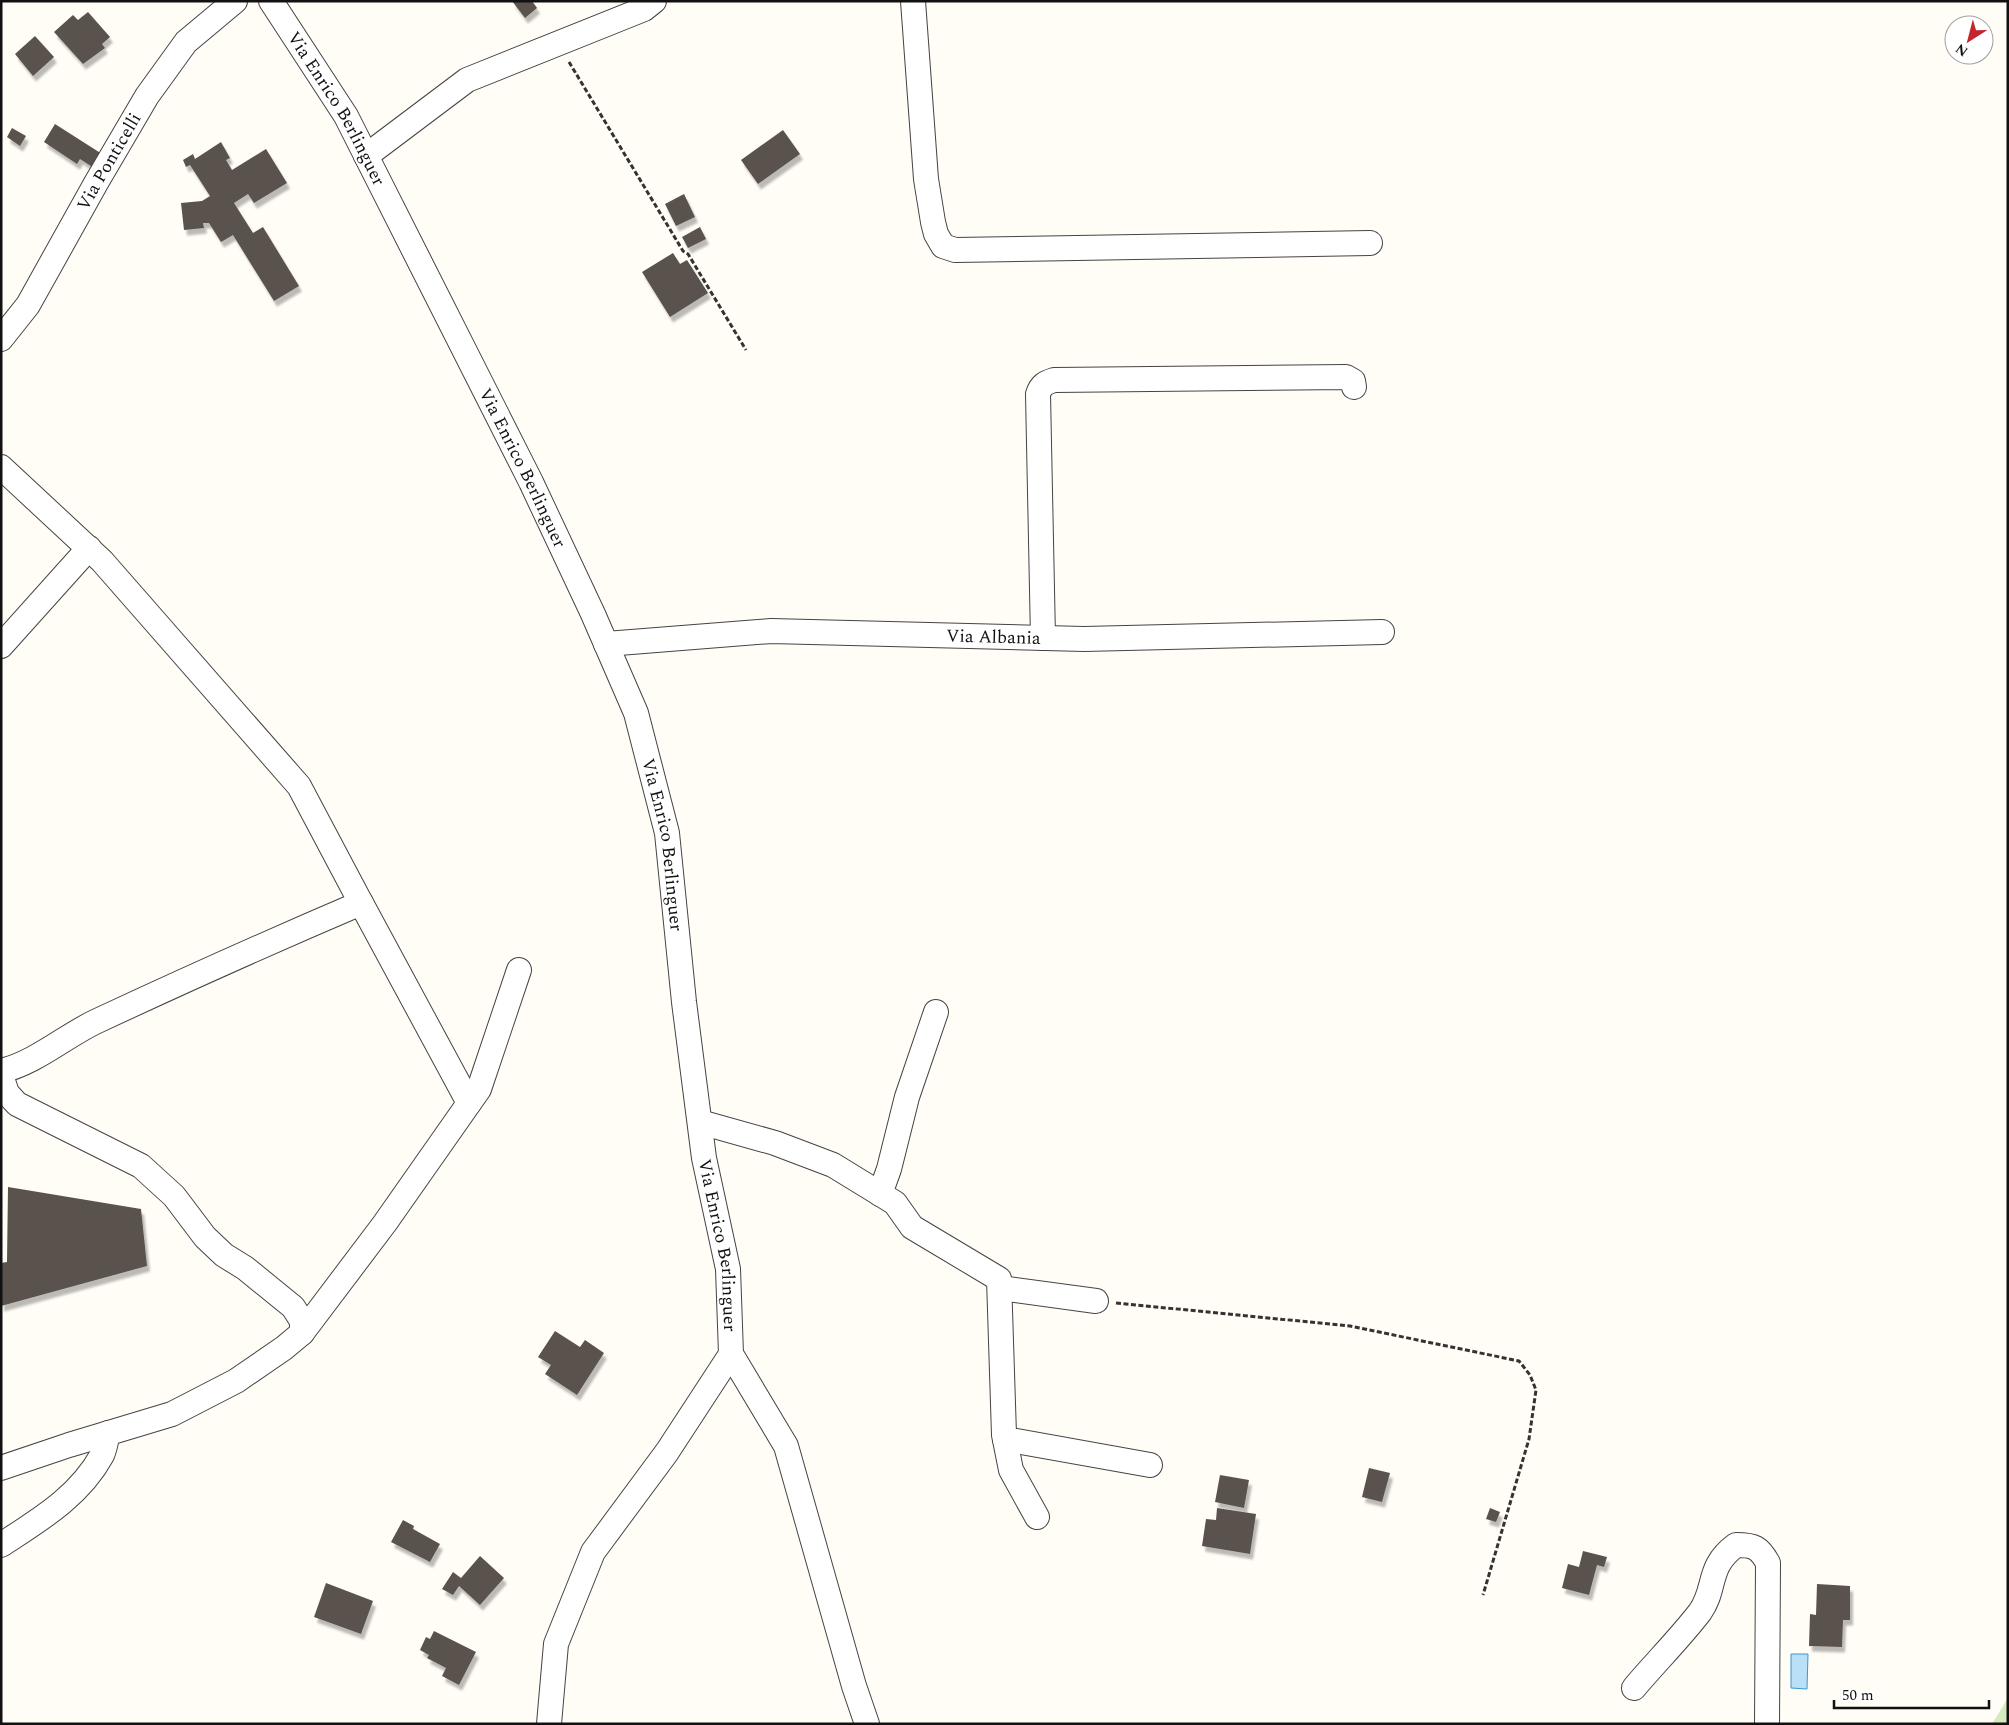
<svg xmlns="http://www.w3.org/2000/svg" width="2009" height="1725" font-family="Spectral,serif">
	<style>
		.green { fill: #d5ebbd }
		.water { fill: #b9e0f7; stroke: #3f96cf }
		.building { fill: #5a524d; filter: url(#shadow) }
		.lines { fill: none; stroke-linecap: round; stroke-linejoin: round }
		.minor-casing { stroke: #444; stroke-width: 26 }
		.path { stroke: #333; stroke-width: 3; stroke-dasharray: 5 2.5; stroke-linecap: butt }
		.minor { stroke: #fff; stroke-width: 24 }
		.labels { text-anchor: middle; stroke-width: 5; stroke-linejoin: round; paint-order: stroke }
		.street-label { font-size: 18px; fill: #111; stroke: #fff }
	</style>
	<defs>
		<filter id="shadow"><feDropShadow dx="3" dy="5.5" stdDeviation="1" flood-color="#0004"/></filter>
	</defs>
	<rect width="100%" height="100%" fill="#fffdf5"/>
	<polygon class="green" points="2008,1698 2008,1724 1992,1724"/>
	<polygon class="water" points="1791,1654 1808,1654 1807,1689 1791,1688"/>
	<g class="building">
		<polygon points="512,1 532,1 537,8 525,18"/>
		<polygon points="88,12 110,37 102,44 105,48 83,64 54,32 73,15 78,20"/>
		<polygon points="35,36 54,57 33,76 15,54"/>
		<polygon points="55,124 102,154 94,168 80,159 77,164 44,142"/>
		<polygon points="12,128 26,136 20,146 7,137"/>
		<polygon points="783,130 800,154 758,184 741,160"/>
		<polygon points="221,142 230,158 226,160 232,170 266,149 287,183 254,203 248,194 234,203 253,233 263,227 299,286 274,301 233,235 221,242 209,223 203,223 204,228 184,230 181,203 202,201 210,196 190,165 186,167 183,160 193,154 195,159"/>
		<polygon points="684,194 695,217 676,226 665,204"/>
		<polygon points="700,227 706,239 688,248 682,237"/>
		<polygon points="673,253 680,264 687,260 708,293 670,317 642,272"/>
		<polygon points="8,1187 141,1209 147,1266 1,1306 1,1263 7,1262"/>
		<polygon points="555,1331 580,1347 585,1340 604,1353 577,1395 545,1374 551,1365 538,1357"/>
		<polygon points="1369,1468 1390,1473 1382,1502 1362,1497"/>
		<polygon points="1220,1475 1249,1480 1244,1508 1215,1502"/>
		<polygon points="1217,1508 1256,1514 1250,1554 1202,1546 1206,1519 1216,1520"/>
		<polygon points="1490,1508 1500,1512 1496,1522 1486,1519"/>
		<polygon points="403,1520 414,1526 413,1529 440,1544 430,1562 391,1542"/>
		<polygon points="1583,1551 1607,1557 1604,1567 1597,1565 1589,1595 1562,1588 1568,1564 1579,1567"/>
		<polygon points="480,1556 504,1578 480,1605 459,1586 453,1595 442,1589 453,1572 461,1578"/>
		<polygon points="326,1583 373,1601 361,1634 314,1617"/>
		<polygon points="1817,1584 1850,1586 1850,1620 1843,1620 1842,1647 1809,1646 1810,1614 1816,1615"/>
		<polygon points="434,1631 476,1652 459,1685 442,1676 446,1668 427,1658 429,1655 420,1650 426,1637 430,1639"/>
	</g>
	<g class="lines">
		<defs>
			<g id="minor">
				<path id="s1" d="M271 1 346 116 531 482 593 614 636 713 667 833 684 1002 704 1158 728 1269 731 1354 667 1452 593 1552 556 1644 549 1724"/>
				<polyline points="913,1 926,179 933,222 936,234 943,246 955,250 1370,243"/>
				<polyline points="366,156 467,80 644,9 654,1"/>
				<path id="s2" d="M1 339 28 305 96 183 147 96 186 42 235 1"/>
				<path d="M1 467 102 561 299 786 361 903C272 941 183 981 95 1022 64 1037 35 1063 1 1071"/>
				<path d="M1043 638 1038 394C1041 385 1045 383 1054 380L1346 377 1353 381 1354 387"/>
				<path id="s3" d="M606 644 771 631 1084 639 1382 632"/>
				<polyline points="1,646 89,548"/>
				<polyline points="361,903 469,1103"/>
				<polyline points="1,1075 7,1093 17,1104 141,1166 174,1196 205,1237 224,1255 245,1268 293,1307 302,1321 302,1333 284,1348 236,1381 172,1414 69,1445 1,1468"/>
				<polyline points="700,1122 775,1143 833,1165 895,1203 912,1227 999,1279 1004,1435 1011,1470 1037,1517"/>
				<polyline points="880,1194 889,1169 907,1097 936,1012"/>
				<polyline points="1000,1288 1096,1301"/>
				<polyline points="302,1333 385,1223 479,1089 519,970"/>
				<polyline points="731,1354 786,1446 854,1686 867,1724"/>
				<polyline points="1005,1439 1150,1465"/>
				<path d="M1 1545C39 1520 79 1497 102 1455 105 1449 106 1440 108 1433"/>
				<path d="M1634 1688C1655 1663 1680 1638 1700 1612 1717 1588 1706 1567 1736 1545 1754 1545 1759 1547 1768 1563L1767 1724"/>
			</g>
		</defs>
		<use href="#minor" class="minor-casing"/>
		<g class="path">
			<polyline points="569,62 683,251 688,254 746,350"/>
			<polyline points="1116,1303 1350,1326 1519,1361 1530,1375 1536,1390 1529,1439 1483,1595"/>
		</g>
		<use href="#minor" class="minor"/>
	</g>
	<g class="labels">
		<g class="street-label">
			<text dy="6" stroke="none"><textPath href="#s1" startOffset="126">Via Enrico Berlinguer</textPath></text>
			<text dy="6" stroke="none"><textPath href="#s2" startOffset="208">Via Ponticelli</textPath></text>
			<text dy="6" stroke="none"><textPath href="#s1" startOffset="531">Via Enrico Berlinguer</textPath></text>
			<text dy="6" stroke="none"><textPath href="#s3" startOffset="388">Via Albania</textPath></text>
			<text dy="6" stroke="none"><textPath href="#s1" startOffset="936">Via Enrico Berlinguer</textPath></text>
			<text dy="6" stroke="none"><textPath href="#s1" startOffset="1341">Via Enrico Berlinguer</textPath></text>
		</g>
	</g>
	<rect width="2009" height="1725" fill="none" stroke="#111111" stroke-width="5"/>
	<g transform="translate(1969 40) rotate(216)"><circle r="24" fill="#ffffff" stroke="#a0a0a0"/>
	<path d="M0-4L9 19L0 12L-9 19Z" fill="#c4262e"/>
	<text y="-8" font-size="14" font-weight="bold" text-anchor="middle" fill="#111111">N</text>
	</g>
	<path d="M1834 1700v8h155v-8" fill="none" stroke="#111111" stroke-width="2.5"/>
	<text x="1842" y="1700" font-size="15" fill="#111111" stroke="#ffffff" stroke-width="4" paint-order="stroke">50 m</text>
</svg>
